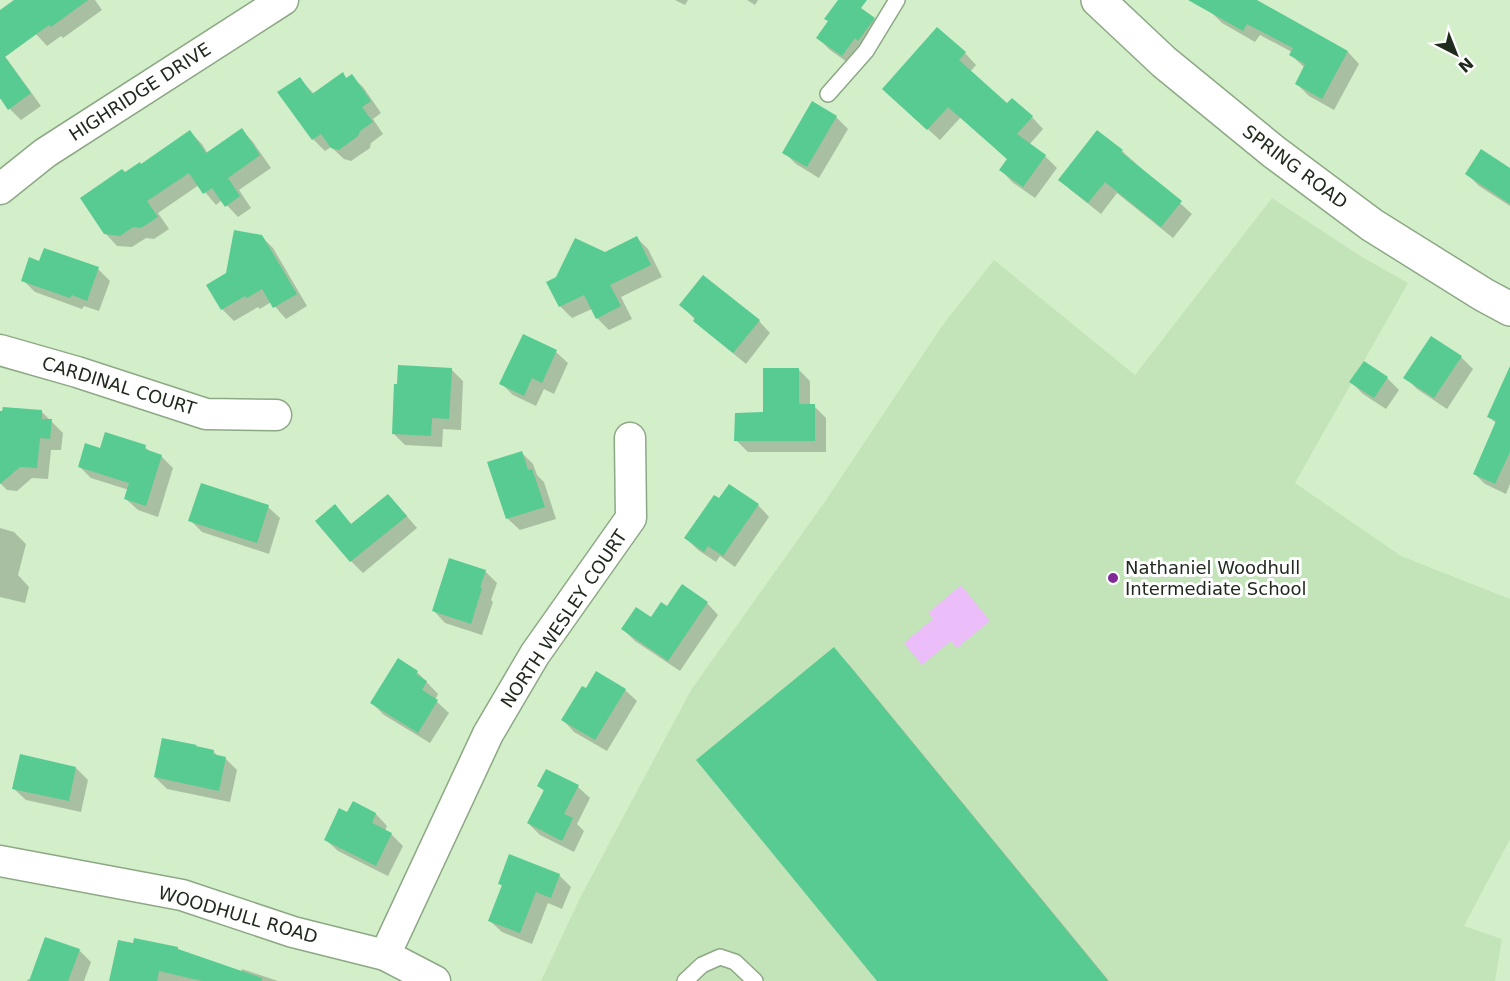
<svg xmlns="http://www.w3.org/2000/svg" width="1510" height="981" font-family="'DejaVu Sans',sans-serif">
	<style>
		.built { fill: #c3e4b9 }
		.green { fill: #ebbdf9 }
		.shadow { fill: #0003 }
		.building { fill: #57cb91 }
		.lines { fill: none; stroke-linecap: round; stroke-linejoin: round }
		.service-casing { stroke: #8da885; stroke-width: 18 }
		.minor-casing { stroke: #8da885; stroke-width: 33 }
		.secondary-casing { stroke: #8da885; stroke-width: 36 }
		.service { stroke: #fff; stroke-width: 15 }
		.minor { stroke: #fff; stroke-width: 30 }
		.secondary { stroke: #fff; stroke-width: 33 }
		.poi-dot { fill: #812a97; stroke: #fff; stroke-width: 2 }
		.labels { text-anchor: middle; stroke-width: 6; stroke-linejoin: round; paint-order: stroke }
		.street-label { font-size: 18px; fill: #202b1d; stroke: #fff }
		.poi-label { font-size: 18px; fill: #202b1d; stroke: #fff; text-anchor: start }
	</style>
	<rect width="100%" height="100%" fill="#d3efca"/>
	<polygon class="built" points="1272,198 1362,257 1408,283 1295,483 1401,556 1510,599 1510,839 1464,926 1502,939 1495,981 541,981 580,898 691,690 826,500 942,326 994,260 1135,375"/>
	<polygon class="green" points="961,585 990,621 957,648 951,641 922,665 904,643 933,619 928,613"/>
	<g class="shadow">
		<polygon points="22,0 95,0 102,10 63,38 61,36 47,46 36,34"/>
		<polygon points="675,0 688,0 685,5"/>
		<polygon points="747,0 758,0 755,5"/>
		<polygon points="840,0 848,0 874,19 886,30 854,67 830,50 818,38 829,22"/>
		<polygon points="1217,0 1254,0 1348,52 1359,64 1334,110 1309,96 1297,84 1305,68 1291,55 1292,52 1260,35 1255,42 1222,23 1211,12"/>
		<polygon points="0,51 7,59 41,106 21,120 10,109 2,98 0,99"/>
		<polygon points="965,53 976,65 970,72 1007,105 1032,117 1043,129 1029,145 1045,156 1057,168 1035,198 1012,182 1001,170 1008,160 961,117 940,140 896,101"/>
		<polygon points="342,74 347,79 351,76 363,87 381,113 373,119 383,134 371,143 370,148 351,161 344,159 331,147 325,151 313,139 280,93 300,79 314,94"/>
		<polygon points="836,117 848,129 819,178 796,164 784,152"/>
		<polygon points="242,130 253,142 271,168 239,190 251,208 238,217 222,200 216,205 199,185 158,213 169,229 154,239 146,238 132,247 117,246 105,233 125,174 141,166 190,132 202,144 208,154"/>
		<polygon points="1122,151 1192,214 1173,238 1117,193 1101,214 1072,191 1060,180"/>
		<polygon points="1510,170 1510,206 1479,186 1467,174"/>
		<polygon points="261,236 273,248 307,306 286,319 271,302 260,309 258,307 234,321 222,309 227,274"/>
		<polygon points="637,238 648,249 662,277 621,297 632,319 609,330 597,318 592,309 572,318 560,306 558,278"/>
		<polygon points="45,250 98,269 110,281 99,311 84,306 82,309 35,292 23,280 40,263"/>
		<polygon points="681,305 759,321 770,333 746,364 707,332"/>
		<polygon points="524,336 556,352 568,363 554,394 544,389 536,406 513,395 501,383"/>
		<polygon points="1432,338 1461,357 1473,369 1447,409 1417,389 1405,377"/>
		<polygon points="1364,363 1387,378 1399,390 1386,409 1363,394 1351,382"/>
		<polygon points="451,369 463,381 461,430 443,429 442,447 405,445 393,433"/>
		<polygon points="798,369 810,381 810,406 814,406 826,418 826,452 748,452 736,440 764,414"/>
		<polygon points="1510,375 1510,484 1506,494 1485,484 1475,474 1497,424 1489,417"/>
		<polygon points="0,412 42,412 63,433 61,450 51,450 48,479 32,478 17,491 7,490 0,483"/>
		<polygon points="145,447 151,453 161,456 173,468 158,517 138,510 126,499 129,490 91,478 79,466 101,450"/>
		<polygon points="521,452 533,464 537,475 544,482 556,519 520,530 508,519 489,463"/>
		<polygon points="719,500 758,505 769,517 735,567 720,556 716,562 698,550 686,538"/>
		<polygon points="268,507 280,518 269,554 202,532 190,520"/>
		<polygon points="399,507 417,528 363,573 351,561 317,521 346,518 352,525"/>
		<polygon points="0,528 14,532 26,544 18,575 29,587 25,603 0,597"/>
		<polygon points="485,571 497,583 491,600 493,602 482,635 445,623 434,611"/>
		<polygon points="707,603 718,615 680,671 635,641 623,629 651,619 668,608"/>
		<polygon points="834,649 851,667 1109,981 879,981"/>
		<polygon points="417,672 438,694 435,700 449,713 430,743 384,715 372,703"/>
		<polygon points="586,690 625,690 637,701 607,751 574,732 563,720"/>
		<polygon points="213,751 218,756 225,758 237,770 230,802 167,789 155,777"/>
		<polygon points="76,768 88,780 81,812 26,800 14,789"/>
		<polygon points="539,786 578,787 590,798 577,824 584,831 574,852 540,835 528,823 545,792"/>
		<polygon points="353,803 376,814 387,826 385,831 391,834 403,846 388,876 338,851 326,840 348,814"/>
		<polygon points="559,875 571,887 562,909 548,903 532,944 502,932 490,921 503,887 499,883"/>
		<polygon points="79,950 91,962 84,981 27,981 28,979 31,980"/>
		<polygon points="180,951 241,972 242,969 278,981 119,981"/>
	</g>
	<g class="building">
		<polygon points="14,0 88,0 51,27 49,25 5,57 31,93 8,110 0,98 0,10"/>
		<polygon points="838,0 867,0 861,8 875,18 858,41 855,38 842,56 816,38 828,21 824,19"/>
		<polygon points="1188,0 1257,0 1348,51 1322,99 1295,84 1305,64 1289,55 1293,48 1247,24 1243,31"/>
		<polygon points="937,27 966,52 959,60 1007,103 1012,98 1033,116 1017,134 1046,155 1023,187 999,170 1007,159 948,107 927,130 882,89"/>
		<polygon points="343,72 346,78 352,74 371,101 362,107 373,122 360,131 358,136 339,150 331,148 321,134 312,140 277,92 300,77 312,94"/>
		<polygon points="812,101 837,116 807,167 782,153"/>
		<polygon points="242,128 260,155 228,178 240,196 225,207 212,188 203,194 189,173 147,201 158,217 141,228 133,227 120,236 104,234 80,198 122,169 125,172 140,162 141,164 190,130 206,153"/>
		<polygon points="1097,130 1123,150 1121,152 1182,201 1161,227 1105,182 1088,203 1058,180"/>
		<polygon points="1481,149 1510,168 1510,204 1465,174"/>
		<polygon points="234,230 262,235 297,294 273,308 262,289 247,298 245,296 221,310 206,285 226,273"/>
		<polygon points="637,236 651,265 610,285 621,306 596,319 584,295 559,307 546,282 556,277 575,238 605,252"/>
		<polygon points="44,248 99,267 87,301 72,295 70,298 21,281 29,257 39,261"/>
		<polygon points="703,275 760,320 733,353 693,321 695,318 679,305"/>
		<polygon points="523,334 557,350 542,383 532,378 524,396 499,384"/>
		<polygon points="1431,336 1462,356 1434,398 1403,378"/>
		<polygon points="1364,361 1388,377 1374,398 1349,382"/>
		<polygon points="398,365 452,368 449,419 432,418 431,436 392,434 394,384 397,384"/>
		<polygon points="1510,366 1510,452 1495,484 1473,474 1496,421 1487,417"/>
		<polygon points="763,368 799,368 799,404 815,404 815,441 734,441 735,413 763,412"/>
		<polygon points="3,407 42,410 42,419 52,419 50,439 40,438 37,468 20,467 0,484 0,411 2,411"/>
		<polygon points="105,432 146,445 145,449 162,455 146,506 124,499 129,483 78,467 85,443 100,448"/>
		<polygon points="522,451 528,470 532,469 545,507 506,519 487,462"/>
		<polygon points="201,483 269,505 257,543 188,521"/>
		<polygon points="729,484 759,504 723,556 708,546 704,552 684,538 714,495 719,498"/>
		<polygon points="388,494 407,516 350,562 315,521 335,504 351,524"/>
		<polygon points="449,558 486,570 480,588 482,588 471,624 432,611"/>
		<polygon points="682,584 708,602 668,661 621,629 636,607 651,617 661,602 667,606"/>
		<polygon points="834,647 1108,981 877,981 696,760"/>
		<polygon points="398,658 418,671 416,674 427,681 422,690 438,700 418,733 370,703"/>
		<polygon points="596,671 626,689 595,740 561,720 582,686 586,688"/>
		<polygon points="162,738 197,745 196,746 214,750 213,754 226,757 219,791 154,777"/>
		<polygon points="20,754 76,767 69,801 12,789"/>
		<polygon points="546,769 579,785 564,814 573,818 562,841 527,823 544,790 537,786"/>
		<polygon points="353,801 376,813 372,823 392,833 376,866 324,840 339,808 347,812"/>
		<polygon points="509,854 560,874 551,898 536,892 520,933 488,921 502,885 498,884"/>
		<polygon points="45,937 80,949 68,981 29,981"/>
		<polygon points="134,938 178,947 178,949 262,978 262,981 202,981 159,971 157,981 109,981 118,940 133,943"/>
	</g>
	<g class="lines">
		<defs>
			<g id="service">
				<polyline points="828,94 866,51 897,0"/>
				<polyline points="685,981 702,965 720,957 735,962 755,981"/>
			</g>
			<g id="minor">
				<polyline points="0,189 45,153 283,0"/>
				<polyline points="0,350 77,372 206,414 276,415"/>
				<polyline points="0,861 182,895 293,932 385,955 435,981"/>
				<polyline points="385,955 488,734 535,654 631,518 630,438"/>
			</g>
			<polyline id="secondary" points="1098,0 1164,62 1274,152 1372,225 1484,295 1510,309"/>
		</defs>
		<use href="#service" class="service-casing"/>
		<use href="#minor" class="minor-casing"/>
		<use href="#secondary" class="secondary-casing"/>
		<use href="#service" class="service"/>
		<use href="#minor" class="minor"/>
		<use href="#secondary" class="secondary"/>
	</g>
	<circle class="poi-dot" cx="1113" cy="578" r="6"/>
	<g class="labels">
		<g class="street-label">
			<text transform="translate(140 92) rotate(-33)" y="6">HIGHRIDGE DRIVE</text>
			<text transform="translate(1295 167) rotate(37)" y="6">SPRING ROAD</text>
			<text transform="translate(119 386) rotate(17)" y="6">CARDINAL COURT</text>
			<text transform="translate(564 619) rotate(-56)" y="6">NORTH WESLEY COURT</text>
			<text transform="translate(238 915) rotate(16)" y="6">WOODHULL ROAD</text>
		</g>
		<g class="poi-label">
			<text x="1125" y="574">Nathaniel Woodhull<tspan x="1125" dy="21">Intermediate School</tspan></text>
		</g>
	</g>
	<g transform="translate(1456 54) rotate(138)" stroke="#ffffff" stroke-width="4.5" paint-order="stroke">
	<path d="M0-4.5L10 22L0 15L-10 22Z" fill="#202b1d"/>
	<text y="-9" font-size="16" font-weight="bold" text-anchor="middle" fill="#202b1d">N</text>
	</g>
</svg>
